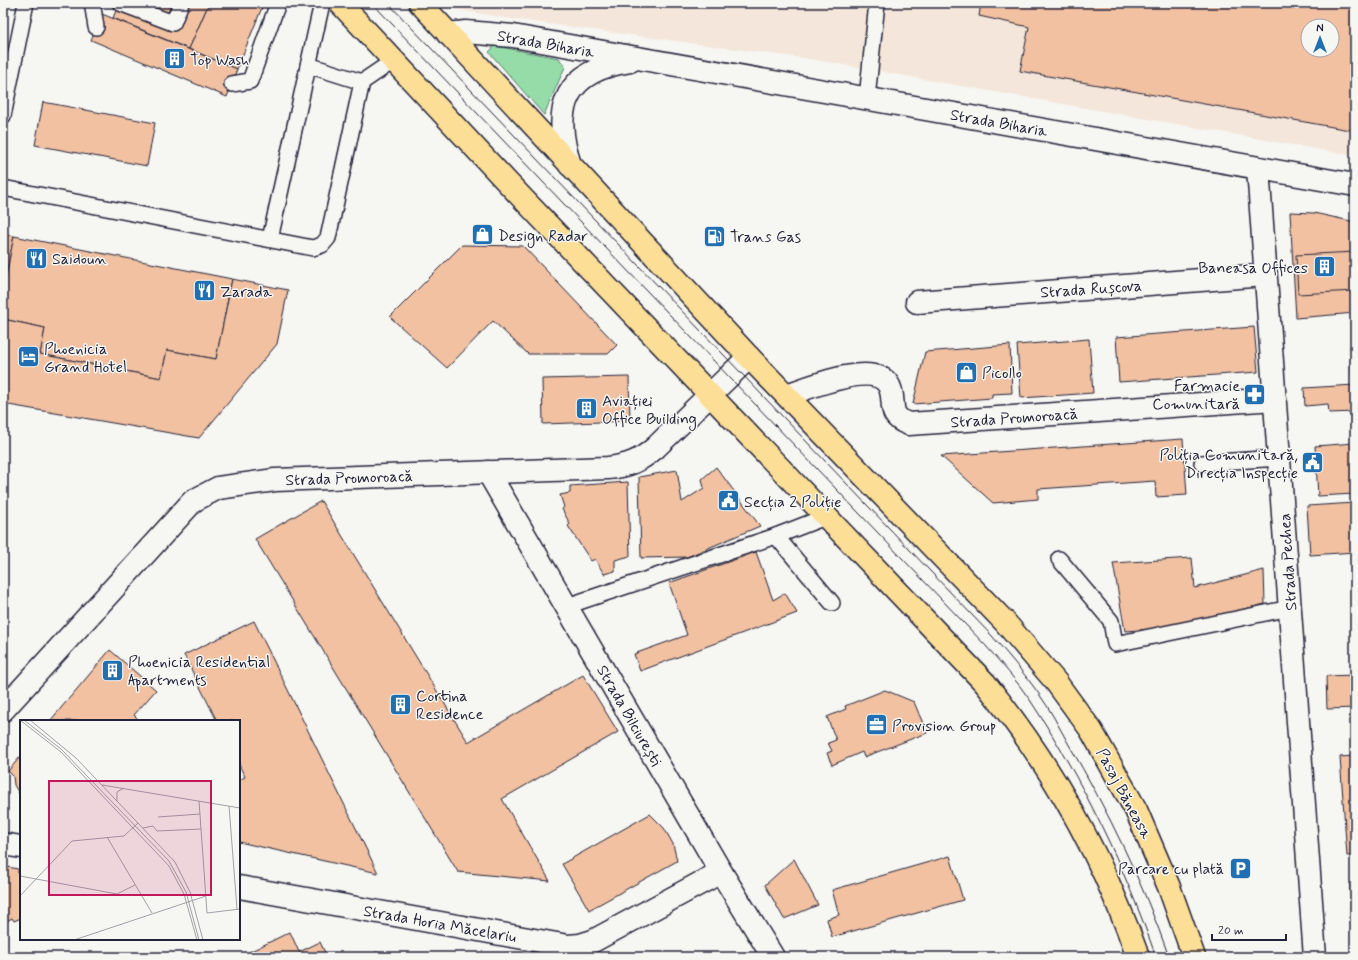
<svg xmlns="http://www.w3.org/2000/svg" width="1358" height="960" font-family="Mynerve,sans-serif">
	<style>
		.built { fill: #f4e6da; fill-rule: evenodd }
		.green { fill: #95dca9; stroke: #5c7f72 }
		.building { fill: #f1c1a1; stroke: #22223b; fill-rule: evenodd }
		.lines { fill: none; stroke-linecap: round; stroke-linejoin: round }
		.service-casing { stroke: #22223b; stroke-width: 18 }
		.minor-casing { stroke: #22223b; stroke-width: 25 }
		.tertiary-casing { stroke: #22223b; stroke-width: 25 }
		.primary-casing { stroke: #22223b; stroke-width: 25 }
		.service { stroke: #f6f6f2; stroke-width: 15 }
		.minor { stroke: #f6f6f2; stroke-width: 22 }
		.tertiary { stroke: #f6f6f2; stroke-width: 22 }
		.primary { stroke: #fcde96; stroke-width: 22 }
		.tram { stroke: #22223b; stroke-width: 1 }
		.labels { text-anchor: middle; stroke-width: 3; stroke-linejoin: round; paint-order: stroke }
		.street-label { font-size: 16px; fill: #22223b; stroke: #f6f6f2 }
		.poi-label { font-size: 16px; fill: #22223b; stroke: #f6f6f2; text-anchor: start }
		.inset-road { fill: none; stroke: #a1a1a9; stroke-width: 1 }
		.view { fill: #c2185b; fill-opacity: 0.15; stroke: #c2185b; stroke-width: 2 }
		.inset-edge { fill: none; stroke: #22223b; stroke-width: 2 }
	</style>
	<rect width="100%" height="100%" fill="#f6f6f2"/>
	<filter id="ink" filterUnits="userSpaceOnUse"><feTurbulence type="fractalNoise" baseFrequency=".025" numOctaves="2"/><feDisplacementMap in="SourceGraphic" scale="8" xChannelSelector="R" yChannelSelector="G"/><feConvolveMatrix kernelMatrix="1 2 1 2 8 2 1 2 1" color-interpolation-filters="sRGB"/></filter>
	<g filter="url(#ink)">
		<path class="built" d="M444 3H1355V156L810 59 511 19 449 8ZM1308 26H1332V50H1308Z"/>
		<polygon class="green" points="495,46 559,58 565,67 544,115 489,52"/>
		<g class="building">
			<polygon points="119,3 209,3 189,49 113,18"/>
			<polygon points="209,3 260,3 263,5 237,69 189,49"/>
			<path d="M981 3H1355V131L1020 71 1029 27 979 16ZM1308 26H1332V50H1308Z"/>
			<polygon points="102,14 237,69 227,97 91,40"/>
			<polygon points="43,102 155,123 147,166 35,145"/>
			<polygon points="1290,212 1314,213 1355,222 1355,313 1296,318"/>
			<polygon points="3,234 14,236 3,291"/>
			<polygon points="14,236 232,279 216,359 167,350 161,378 40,354 45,328 3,319 3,291"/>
			<polygon points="462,245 523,246 617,345 608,354 528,354 493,321 447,368 390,317"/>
			<polygon points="1355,252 1355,291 1298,294 1296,255"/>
			<polygon points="232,279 288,290 277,344 199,438 3,404 3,319 45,328 40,354 161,378 167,350 216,359"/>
			<polygon points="1254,327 1258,372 1119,382 1116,337"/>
			<polygon points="1089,339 1093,393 1021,398 1017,345"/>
			<polygon points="1355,344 1355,377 1352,377 1350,345"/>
			<polygon points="1010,345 1012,393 992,394 992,398 913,404 925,352"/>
			<polygon points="629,377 630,421 543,424 542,379"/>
			<polygon points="1355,385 1355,412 1329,413 1328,404 1305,406 1304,388"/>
			<polygon points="1183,439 1187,495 1156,497 1155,481 1038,489 1038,499 993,503 941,456"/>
			<polygon points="1355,443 1355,494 1318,496 1315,446"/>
			<polygon points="716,467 760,526 687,557 641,558 639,477 677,470 682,502 704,488 702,479"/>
			<polygon points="628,482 630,556 615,560 615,571 604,574 595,559 591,561 568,526 570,524 562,509 564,507 560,495 570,493 570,486"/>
			<polygon points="321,501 468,742 583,675 618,732 502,799 550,881 458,872 255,539"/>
			<polygon points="1355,503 1355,552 1310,555 1307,506"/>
			<polygon points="756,552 773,600 785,593 797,613 640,671 634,654 687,635 669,583"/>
			<polygon points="1192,558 1195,588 1264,570 1265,604 1166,628 1125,631 1113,563"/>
			<polygon points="254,621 378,873 239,842 239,780 245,777 239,765 239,721 217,721 184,655"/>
			<polygon points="110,650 156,690 134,715 140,721 50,721"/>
			<polygon points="1355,675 1355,708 1327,709 1326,676"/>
			<polygon points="885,690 914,702 927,733 864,757 862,752 832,765 827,753 832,751 828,743 836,740 827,717 846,709 845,706"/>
			<polygon points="21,756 21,797 14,785 13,776 8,771"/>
			<polygon points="1355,756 1355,855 1347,856 1340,757"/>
			<polygon points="650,814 664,828 673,844 677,861 589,910 562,864"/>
			<polygon points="950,856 963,900 832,937 827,919 839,915 832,890"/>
			<polygon points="794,859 818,905 784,919 765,885"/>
			<polygon points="3,866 18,869 18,873 21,874 21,918 14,921 12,918 7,921 6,918 3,920"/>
			<polygon points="1350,884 1355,884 1355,932 1352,933"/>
			<polygon points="290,932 299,952 320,942 327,957 239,957"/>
			<polygon points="375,952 406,957 378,957"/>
			<polygon points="345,953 347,957 338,957"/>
		</g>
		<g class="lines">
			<defs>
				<g id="service">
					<polyline points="94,3 93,8 96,27"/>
					<polyline points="120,3 173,23 181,3"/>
					<polyline points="308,65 362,82"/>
					<polyline points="232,84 250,81 278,3"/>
					<polyline points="867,98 877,3"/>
					<polyline points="3,116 26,3"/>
					<polyline points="3,188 313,248 322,245 328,238 362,82 393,61"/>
					<polyline points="270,239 322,3"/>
					<polyline points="1202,463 1279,458"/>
					<polyline points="776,536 832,603"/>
					<polyline points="1059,559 1111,621 1115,644 1290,608"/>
					<polyline points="567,606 776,536 825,517"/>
				</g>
				<g id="minor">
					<polyline points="1258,168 1315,957"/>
					<polyline points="917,302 1265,275"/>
					<path d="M787 395C807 388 873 361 888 384 898 399 884 416 909 424L1275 399"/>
					<polyline points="488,472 721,872 773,957"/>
					<path d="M3 710 193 501 218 488 275 480 608 468C628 466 640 461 655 448L749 357"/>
					<polyline points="3,844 21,847"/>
					<polyline points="239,887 568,946 580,945 593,941 721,872"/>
				</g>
				<g id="tertiary">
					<polyline points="448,34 466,32 513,36 1355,185"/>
					<path d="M570 165C551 107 566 70 630 61"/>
				</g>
				<g id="primary">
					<path d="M340 3 508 183 985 683C1051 764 1103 858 1138 957"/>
					<polyline points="420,3 749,357 1004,621 1056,682 1091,730 1136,810 1169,887 1194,957"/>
				</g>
			</defs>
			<use href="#service" class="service-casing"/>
			<use href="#minor" class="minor-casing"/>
			<use href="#tertiary" class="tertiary-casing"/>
			<use href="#primary" class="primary-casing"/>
			<use href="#service" class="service"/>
			<use href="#minor" class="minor"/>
			<use href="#tertiary" class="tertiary"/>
			<use href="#primary" class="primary"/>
			<g class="tram">
				<path d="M372 3 986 646C1001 663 1017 681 1030 700 1082 779 1125 868 1156 957"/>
				<path d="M388 3 993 637C1009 656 1025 674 1039 694 1050 709 1059 727 1068 743 1108 811 1143 883 1169 957"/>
			</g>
		</g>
	</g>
	<defs>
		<symbol id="building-square" viewBox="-11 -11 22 22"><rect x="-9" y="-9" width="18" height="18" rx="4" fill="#1f6fb2" stroke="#f6f6f2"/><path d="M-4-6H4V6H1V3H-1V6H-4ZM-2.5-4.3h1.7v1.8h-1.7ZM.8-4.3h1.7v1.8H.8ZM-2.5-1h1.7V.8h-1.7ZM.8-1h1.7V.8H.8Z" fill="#fff"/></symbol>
		<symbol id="shop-square" viewBox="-11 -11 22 22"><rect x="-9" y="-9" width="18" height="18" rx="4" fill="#1f6fb2" stroke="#f6f6f2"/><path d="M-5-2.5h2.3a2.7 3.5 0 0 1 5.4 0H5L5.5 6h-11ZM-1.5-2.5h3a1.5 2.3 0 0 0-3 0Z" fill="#fff"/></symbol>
		<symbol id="fuel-square" viewBox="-11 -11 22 22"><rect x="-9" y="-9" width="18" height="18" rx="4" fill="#1f6fb2" stroke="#f6f6f2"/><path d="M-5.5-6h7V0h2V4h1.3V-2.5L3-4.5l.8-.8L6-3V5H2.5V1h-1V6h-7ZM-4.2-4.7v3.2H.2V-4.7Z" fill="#fff"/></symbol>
		<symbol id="restaurant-square" viewBox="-11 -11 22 22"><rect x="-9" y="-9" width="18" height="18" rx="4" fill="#1f6fb2" stroke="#f6f6f2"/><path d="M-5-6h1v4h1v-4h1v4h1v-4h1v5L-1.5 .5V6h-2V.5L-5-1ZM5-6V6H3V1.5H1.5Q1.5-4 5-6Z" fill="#fff"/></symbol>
		<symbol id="hotel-square" viewBox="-11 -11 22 22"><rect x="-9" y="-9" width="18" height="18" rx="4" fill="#1f6fb2" stroke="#f6f6f2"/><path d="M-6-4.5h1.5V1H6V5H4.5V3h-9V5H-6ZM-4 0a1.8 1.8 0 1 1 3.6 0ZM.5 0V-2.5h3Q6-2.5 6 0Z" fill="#fff"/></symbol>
		<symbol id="pharmacy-square" viewBox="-11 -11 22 22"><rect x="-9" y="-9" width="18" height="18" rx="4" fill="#1f6fb2" stroke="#f6f6f2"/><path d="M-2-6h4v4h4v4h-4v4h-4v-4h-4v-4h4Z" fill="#fff"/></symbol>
		<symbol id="civic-square" viewBox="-11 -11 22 22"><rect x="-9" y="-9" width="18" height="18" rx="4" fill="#1f6fb2" stroke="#f6f6f2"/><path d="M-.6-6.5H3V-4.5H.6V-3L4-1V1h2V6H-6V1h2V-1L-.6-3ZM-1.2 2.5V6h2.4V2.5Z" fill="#fff"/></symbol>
		<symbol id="office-square" viewBox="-11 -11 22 22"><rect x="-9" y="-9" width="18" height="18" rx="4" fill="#1f6fb2" stroke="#f6f6f2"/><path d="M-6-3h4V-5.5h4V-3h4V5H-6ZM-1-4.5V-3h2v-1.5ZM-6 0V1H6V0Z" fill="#fff"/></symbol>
		<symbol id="parking-square" viewBox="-11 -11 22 22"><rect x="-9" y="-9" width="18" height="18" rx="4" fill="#1f6fb2" stroke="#f6f6f2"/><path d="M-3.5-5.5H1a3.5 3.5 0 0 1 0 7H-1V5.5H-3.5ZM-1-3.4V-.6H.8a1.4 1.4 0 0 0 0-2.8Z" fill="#fff"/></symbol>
	</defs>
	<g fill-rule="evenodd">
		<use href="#building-square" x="162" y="46" width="25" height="25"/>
		<use href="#shop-square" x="470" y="222" width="25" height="25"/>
		<use href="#fuel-square" x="702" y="224" width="25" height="25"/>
		<use href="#restaurant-square" x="24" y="246" width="25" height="25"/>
		<use href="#building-square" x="1312" y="254" width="25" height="25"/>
		<use href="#restaurant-square" x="192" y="278" width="25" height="25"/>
		<use href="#hotel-square" x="16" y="344" width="25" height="25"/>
		<use href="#shop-square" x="954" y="360" width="25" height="25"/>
		<use href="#pharmacy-square" x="1242" y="382" width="25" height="25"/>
		<use href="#building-square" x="574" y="396" width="25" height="25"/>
		<use href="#civic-square" x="1300" y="450" width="25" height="25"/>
		<use href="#civic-square" x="716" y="488" width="25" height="25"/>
		<use href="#building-square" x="100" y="658" width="25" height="25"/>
		<use href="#building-square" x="388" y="692" width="25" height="25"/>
		<use href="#office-square" x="864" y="712" width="25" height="25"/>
		<use href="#parking-square" x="1228" y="856" width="25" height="25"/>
	</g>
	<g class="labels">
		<g class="street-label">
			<text transform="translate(546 43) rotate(10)" y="6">Strada Biharia</text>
			<text transform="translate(999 122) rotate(10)" y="6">Strada Biharia</text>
			<text transform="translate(1091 288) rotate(-4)" y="6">Strada Rușcova</text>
			<text transform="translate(1014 417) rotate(-4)" y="6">Strada Promoroacă</text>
			<text transform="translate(349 477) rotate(-2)" y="6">Strada Promoroacă</text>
			<text transform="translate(1287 562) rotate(-94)" y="6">Strada Pechea</text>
			<text transform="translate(630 715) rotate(60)" y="6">Strada Bilciurești</text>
			<text transform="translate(1125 793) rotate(62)" y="6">Pasaj Băneasa</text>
			<text transform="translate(440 923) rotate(10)" y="6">Strada Horia Măcelariu</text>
		</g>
		<g class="poi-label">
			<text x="190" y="65">Top Wash</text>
			<text x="498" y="241">Design Radar</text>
			<text x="730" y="242">Trans Gas</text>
			<text x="52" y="264">Saidoun</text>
			<text x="1308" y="273" text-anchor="end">Baneasa Offices</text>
			<text x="220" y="297">Zarada</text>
			<text x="44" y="354">Phoenicia<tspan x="44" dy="18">Grand Hotel</tspan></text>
			<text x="982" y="378">Picollo</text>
			<text x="1240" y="391" text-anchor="end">Farmacie<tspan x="1240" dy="18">Comunitară</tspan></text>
			<text x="602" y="406">Aviației<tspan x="602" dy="18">Office Building</tspan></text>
			<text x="1298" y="460" text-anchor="end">Poliția Comunitară,<tspan x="1298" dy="18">Direcția Inspecție</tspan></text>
			<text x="744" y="507">Secția 2 Poliție</text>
			<text x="128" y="667">Phoenicia Residential<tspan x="128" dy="18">Apartments</tspan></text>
			<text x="416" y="701">Cortina<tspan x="416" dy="18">Residence</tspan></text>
			<text x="892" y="731">Provision Group</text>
			<text x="1224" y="874" text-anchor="end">Parcare cu plată</text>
		</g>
	</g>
	<g transform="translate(20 720)">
		<rect width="220" height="220" fill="#f6f6f2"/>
		<path class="inset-road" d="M0 0 41 32 149 146 164 174 177 220M4 0 41 29 149 141 166 172 179 220M10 0 56 38 155 142 170 172 183 220M82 65 220 88M97 81V72L104 68M179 81 187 193 220 189M209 86 217 189M138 97 180 94M123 108 133 106 137 111 181 109M87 117 132 193M0 156 97 174 115 165M0 176 52 121 104 116 118 103M54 220 186 176"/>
		<path class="view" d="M29 61H191V175H29Z"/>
		<rect width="220" height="220" class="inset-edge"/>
	</g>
	<rect width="1358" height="960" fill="none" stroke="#f6f6f2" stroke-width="16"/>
	<rect x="8" y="8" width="1342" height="944" fill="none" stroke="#22223b" stroke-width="1.5" filter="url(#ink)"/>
	<g transform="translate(1320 38)"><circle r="19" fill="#f6f6f2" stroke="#a1a1a9"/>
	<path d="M0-3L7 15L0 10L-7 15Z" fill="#1f6fb2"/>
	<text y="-6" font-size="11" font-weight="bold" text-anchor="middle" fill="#22223b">N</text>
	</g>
	<path d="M1212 934v6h74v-6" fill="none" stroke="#22223b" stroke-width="2"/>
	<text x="1218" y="934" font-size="12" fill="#22223b" stroke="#f6f6f2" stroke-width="3" paint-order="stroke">20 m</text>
</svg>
